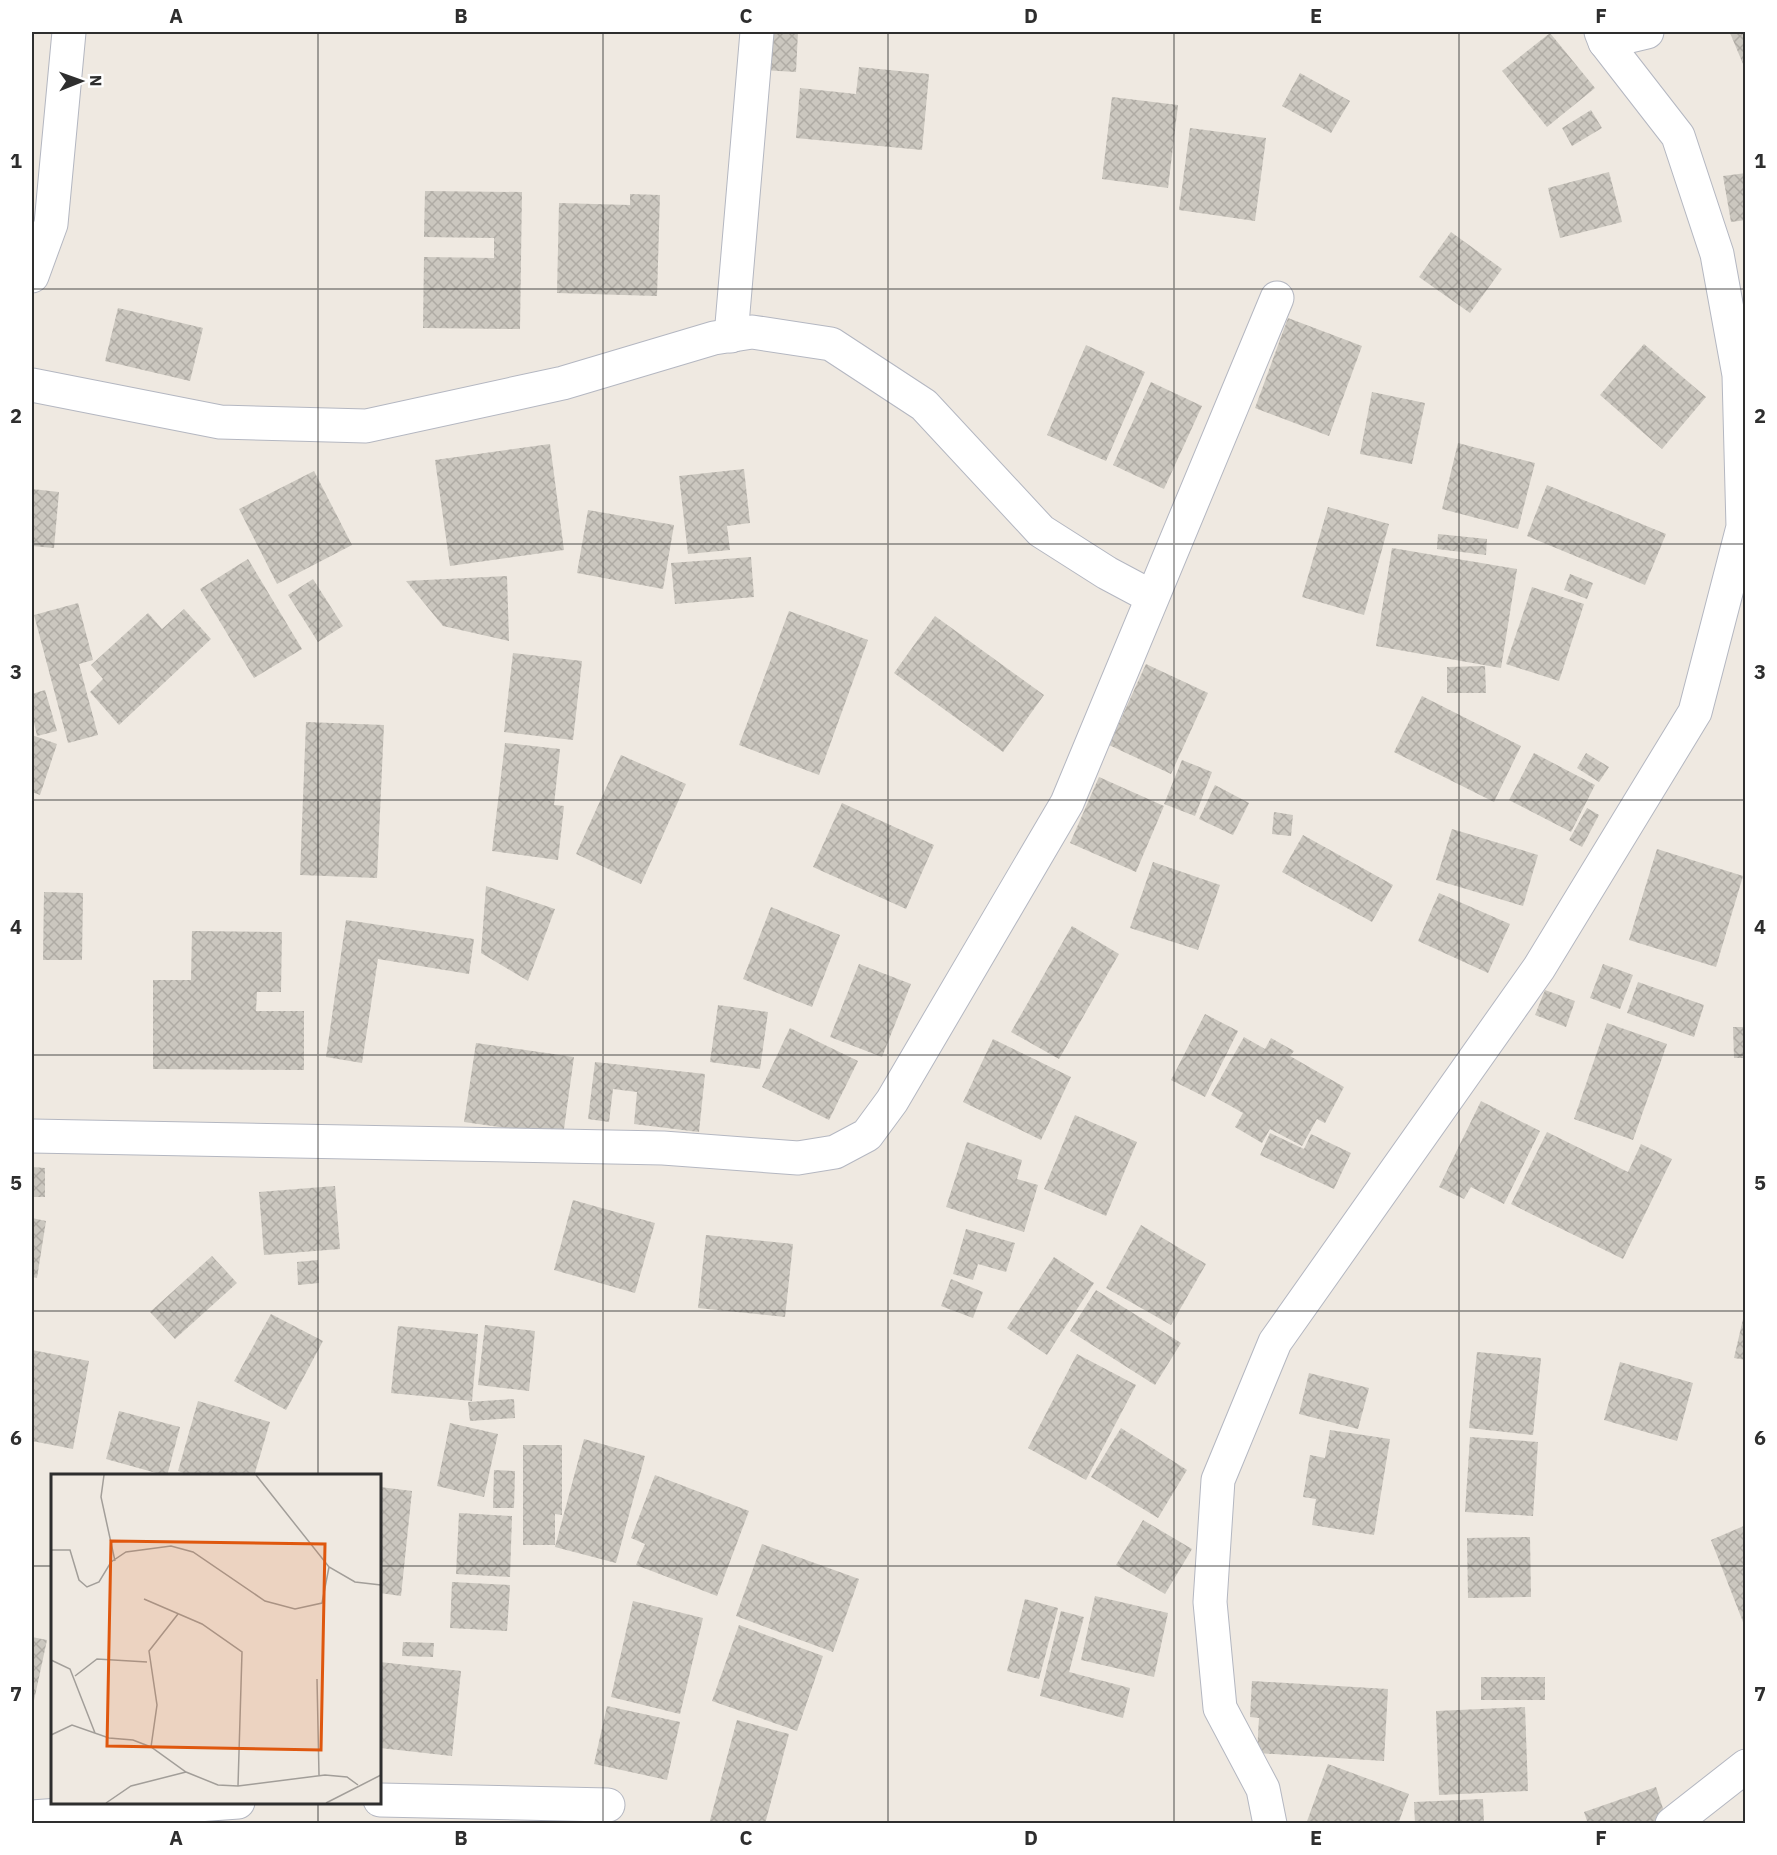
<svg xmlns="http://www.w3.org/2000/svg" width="1777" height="1855" font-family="'IBM Plex Sans',sans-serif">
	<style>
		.building { fill: url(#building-cross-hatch) }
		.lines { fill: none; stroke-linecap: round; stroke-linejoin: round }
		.street-casing { stroke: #b4b7c1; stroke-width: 35 }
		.street { stroke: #fff; stroke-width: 33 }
		.grid { fill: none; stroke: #2e2e2e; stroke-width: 1.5; stroke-opacity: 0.55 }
		.inset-road { fill: none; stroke: #a29e99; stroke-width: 1.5 }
		.view { fill: #df570e; fill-opacity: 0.15; stroke: #df570e; stroke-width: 3 }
		.inset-edge { fill: none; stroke: #2e2e2e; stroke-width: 3 }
		.neatline { fill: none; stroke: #2e2e2e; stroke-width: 2 }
		.grid-label { font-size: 20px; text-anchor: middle; font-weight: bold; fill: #2e2e2e }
	</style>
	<defs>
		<pattern id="building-cross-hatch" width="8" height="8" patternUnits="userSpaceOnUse" patternTransform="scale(1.5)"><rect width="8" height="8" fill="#cbc7bf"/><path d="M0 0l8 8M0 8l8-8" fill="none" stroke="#afaba4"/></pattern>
	</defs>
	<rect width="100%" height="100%" fill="#efe9e1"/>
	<g class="building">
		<polygon points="764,32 798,32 796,72 762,70"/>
		<polygon points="1734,32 1746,32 1746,71 1730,33"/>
		<polygon points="1550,33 1595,88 1547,127 1502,71"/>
		<polygon points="859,67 929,74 922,150 796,138 800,88 856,94"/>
		<polygon points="1300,73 1350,101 1331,133 1282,106"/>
		<polygon points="1112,97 1178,105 1168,188 1102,179"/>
		<polygon points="1591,110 1602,128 1572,146 1562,128"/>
		<polygon points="1743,121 1746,121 1746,163 1743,162"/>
		<polygon points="1190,128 1266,138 1255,221 1179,210"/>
		<polygon points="1609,172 1622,222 1560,238 1548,188"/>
		<polygon points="1746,173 1746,220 1731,222 1723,176"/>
		<polygon points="425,191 522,192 520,329 423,328 424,257 494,258 494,238 424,237"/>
		<polygon points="630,194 660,195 657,296 557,293 559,203 630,205"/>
		<polygon points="1451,232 1502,269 1470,313 1419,277"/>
		<polygon points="118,308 203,328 190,381 105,361"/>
		<polygon points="1288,318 1362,346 1329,436 1255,408"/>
		<polygon points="1644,344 1706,397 1662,449 1600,395"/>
		<polygon points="1086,345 1145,372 1106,461 1047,435"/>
		<polygon points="1151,382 1202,406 1164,489 1113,465"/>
		<polygon points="1372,392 1425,403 1412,464 1360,454"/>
		<polygon points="1458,443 1535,463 1518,529 1442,509"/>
		<polygon points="550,444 564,550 450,566 435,460"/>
		<polygon points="744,469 750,523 727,526 730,550 688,554 679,476"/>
		<polygon points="314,471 352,545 277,584 239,509"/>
		<polygon points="1547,485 1666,534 1645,585 1527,536"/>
		<polygon points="32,489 59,492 54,548 32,546"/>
		<polygon points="1328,507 1389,524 1364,615 1302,597"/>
		<polygon points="588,510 674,525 663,589 577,573"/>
		<polygon points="1438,534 1487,539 1486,555 1437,549"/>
		<polygon points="1392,548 1517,569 1501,668 1376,646"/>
		<polygon points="751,557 754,597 675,604 671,563"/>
		<polygon points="248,559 302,649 254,678 200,589"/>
		<polygon points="1570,574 1593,583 1587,599 1564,590"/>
		<polygon points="507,576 509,641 443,626 406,581"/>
		<polygon points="313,579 343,626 318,642 288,595"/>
		<polygon points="1532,587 1584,604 1559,681 1506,664"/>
		<polygon points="78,603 93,660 79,664 98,735 68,743 34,615"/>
		<polygon points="184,609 211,639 119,725 90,692 103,679 91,665 148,613 162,629"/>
		<polygon points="789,611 868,640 819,775 739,745"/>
		<polygon points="935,616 1044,695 1003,752 894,673"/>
		<polygon points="513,653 582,661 573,740 504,732"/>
		<polygon points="1146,664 1208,693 1171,774 1109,745"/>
		<polygon points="1485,666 1486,693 1447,693 1447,667"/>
		<polygon points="45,690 57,731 37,736 32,714 32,694"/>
		<polygon points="1422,696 1521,746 1494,802 1394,752"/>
		<polygon points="306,722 384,725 377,878 300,875"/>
		<polygon points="32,735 57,744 40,795 32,792"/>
		<polygon points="505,743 560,749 554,805 564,806 558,860 492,851"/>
		<polygon points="1534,753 1595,785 1571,832 1509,800"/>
		<polygon points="1586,753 1609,767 1599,782 1577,768"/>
		<polygon points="621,755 686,784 641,884 576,854"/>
		<polygon points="1182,760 1212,772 1195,816 1164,804"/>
		<polygon points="1099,777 1164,806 1136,872 1070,843"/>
		<polygon points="1215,785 1249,803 1233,835 1199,819"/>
		<polygon points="842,803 934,845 906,909 813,867"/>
		<polygon points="1587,808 1599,815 1582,847 1569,840"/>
		<polygon points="1274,812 1293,815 1291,836 1272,834"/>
		<polygon points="1452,829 1538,855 1523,906 1436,880"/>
		<polygon points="1303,835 1393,885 1372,922 1282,872"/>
		<polygon points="1657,849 1743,876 1716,967 1629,940"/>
		<polygon points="1153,862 1220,885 1198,950 1130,928"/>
		<polygon points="486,886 555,909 528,981 481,953"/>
		<polygon points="44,892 83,893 82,960 43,960"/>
		<polygon points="1439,893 1510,924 1488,973 1418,941"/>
		<polygon points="771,907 840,935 812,1007 743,979"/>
		<polygon points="346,920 474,939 469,974 378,959 362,1063 326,1057"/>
		<polygon points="1072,926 1119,954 1059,1059 1011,1032"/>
		<polygon points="192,931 282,932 281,992 257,992 256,1011 304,1011 304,1070 153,1069 153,980 191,980"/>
		<polygon points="859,964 911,984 882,1057 830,1037"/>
		<polygon points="1603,964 1633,975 1620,1009 1590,998"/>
		<polygon points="1638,982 1704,1005 1694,1037 1627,1013"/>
		<polygon points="1545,990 1575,1001 1566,1027 1535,1015"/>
		<polygon points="718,1005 768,1012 760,1069 710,1062"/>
		<polygon points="1205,1014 1238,1031 1205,1097 1171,1080"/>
		<polygon points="1607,1023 1667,1044 1633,1140 1574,1119"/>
		<polygon points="1733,1027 1746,1027 1746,1058 1734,1058"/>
		<polygon points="790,1028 858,1061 829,1120 762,1087"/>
		<polygon points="1244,1037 1265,1049 1271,1038 1294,1051 1290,1056 1344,1087 1325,1123 1317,1119 1302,1146 1270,1129 1262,1143 1235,1127 1243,1113 1211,1095"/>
		<polygon points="993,1039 1071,1077 1041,1140 963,1102"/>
		<polygon points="476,1043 574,1057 563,1136 464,1122"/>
		<polygon points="595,1062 705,1074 699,1132 634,1124 637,1092 613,1089 609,1122 588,1119"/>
		<polygon points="1481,1101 1540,1131 1504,1204 1471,1187 1464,1199 1439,1187"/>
		<polygon points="1075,1115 1137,1142 1106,1216 1044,1189"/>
		<polygon points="1547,1132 1628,1172 1641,1144 1672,1159 1623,1259 1511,1204"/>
		<polygon points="1270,1133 1304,1149 1311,1134 1351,1153 1334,1189 1260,1155"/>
		<polygon points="967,1142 1022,1160 1017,1179 1038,1185 1024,1232 946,1207"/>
		<polygon points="32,1167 45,1168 45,1197 32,1197"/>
		<polygon points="335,1186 340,1249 264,1255 259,1192"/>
		<polygon points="573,1200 655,1223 635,1293 554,1270"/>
		<polygon points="32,1218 46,1221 37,1278 32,1277"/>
		<polygon points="1141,1225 1206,1264 1171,1325 1106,1288"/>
		<polygon points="966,1229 1015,1243 1006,1272 978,1264 973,1280 953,1274"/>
		<polygon points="706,1235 793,1244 785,1317 698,1308"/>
		<polygon points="212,1256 237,1283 175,1339 150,1312"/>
		<polygon points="1054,1257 1094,1283 1047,1355 1007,1328"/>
		<polygon points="318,1260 319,1283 298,1285 297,1262"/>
		<polygon points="951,1279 983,1292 973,1318 941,1306"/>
		<polygon points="1096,1290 1181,1343 1155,1385 1070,1331"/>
		<polygon points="1746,1306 1746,1360 1734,1358"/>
		<polygon points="271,1314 323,1341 286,1410 234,1381"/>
		<polygon points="485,1325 535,1331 529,1391 478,1385"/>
		<polygon points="398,1326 478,1334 472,1401 391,1393"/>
		<polygon points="32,1350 89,1361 73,1449 32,1441"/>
		<polygon points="1477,1352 1541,1358 1533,1435 1469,1428"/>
		<polygon points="1077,1354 1136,1385 1086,1480 1028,1448"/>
		<polygon points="1620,1362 1693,1383 1677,1441 1604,1420"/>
		<polygon points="1309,1373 1369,1388 1358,1429 1299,1414"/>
		<polygon points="514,1399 515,1418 470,1421 468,1402"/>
		<polygon points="198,1401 270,1422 254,1476 192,1476 178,1471"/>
		<polygon points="119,1411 180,1427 167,1476 106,1459"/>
		<polygon points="450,1423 498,1434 484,1497 437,1486"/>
		<polygon points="1121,1428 1187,1470 1158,1518 1091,1477"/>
		<polygon points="1330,1430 1390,1439 1374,1535 1312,1525 1316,1499 1303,1497 1310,1455 1325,1458"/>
		<polygon points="1470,1437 1538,1442 1533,1516 1465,1512"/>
		<polygon points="584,1439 645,1456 616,1563 555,1547"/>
		<polygon points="523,1445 562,1445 562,1515 555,1514 555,1545 523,1545"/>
		<polygon points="494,1470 515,1471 514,1508 493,1508"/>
		<polygon points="655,1475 749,1511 717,1596 636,1565 645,1544 631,1538"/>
		<polygon points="380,1487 412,1491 401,1596 380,1593"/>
		<polygon points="459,1513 512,1516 510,1577 456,1574"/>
		<polygon points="1143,1520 1192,1549 1165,1594 1116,1565"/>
		<polygon points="1746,1525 1746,1627 1745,1627 1711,1540"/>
		<polygon points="1530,1537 1531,1597 1468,1598 1467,1538"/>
		<polygon points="762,1544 859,1579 833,1652 736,1616"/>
		<polygon points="452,1582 510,1585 507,1631 450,1628"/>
		<polygon points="1095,1596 1168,1613 1154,1677 1081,1660"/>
		<polygon points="1025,1599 1058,1608 1039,1679 1007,1671"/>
		<polygon points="633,1601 703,1618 680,1714 611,1697"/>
		<polygon points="1061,1611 1084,1617 1069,1672 1130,1688 1123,1718 1040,1696"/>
		<polygon points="739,1625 823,1656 797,1731 712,1701"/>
		<polygon points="32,1637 47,1640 32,1710"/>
		<polygon points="403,1642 434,1643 433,1657 402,1656"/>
		<polygon points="380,1662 461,1671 452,1756 380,1748"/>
		<rect x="1481" y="1677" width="64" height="23"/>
		<polygon points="1252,1681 1388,1689 1384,1761 1257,1753 1259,1718 1250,1717"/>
		<polygon points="607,1706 680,1722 667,1780 594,1764"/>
		<polygon points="1525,1707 1528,1791 1439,1795 1436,1711"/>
		<polygon points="737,1720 789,1734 765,1824 709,1824"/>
		<polygon points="1328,1764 1409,1794 1398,1824 1306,1824"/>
		<polygon points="1656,1787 1668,1824 1588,1824 1584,1812"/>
		<polygon points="1483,1799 1484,1824 1415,1824 1414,1802"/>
	</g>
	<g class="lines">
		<defs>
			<g id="street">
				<polyline points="1605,42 1647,32"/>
				<polyline points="32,276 51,224 69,32"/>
				<polyline points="731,336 757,32"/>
				<polyline points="32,385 220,422 366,426 563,383 714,338 752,332 831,344 924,405 1041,531 1107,573 1152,597"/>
				<polyline points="32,1136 663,1148 798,1158 835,1152 867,1135 892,1101 1067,803 1277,298"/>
				<polyline points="380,1800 608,1805"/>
				<polyline points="32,1817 238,1802"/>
				<polyline points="1270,1824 1263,1789 1220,1708 1210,1602 1218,1480 1275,1342 1539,968 1695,712 1743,527 1739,375 1717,254 1678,136 1605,42 1601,32"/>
				<polyline points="1672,1824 1746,1766"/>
			</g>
		</defs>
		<use href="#street" class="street-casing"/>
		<use href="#street" class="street"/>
	</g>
	<path class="grid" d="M318 32V1476M603 32V1824M888 32V1824M1174 32V1824M1459 32V1824M32 289H1746M32 544H1746M32 800H1746M32 1055H1746M32 1311H1746M32 1566H52M380 1566H1746M318 1802V1824"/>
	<g transform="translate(51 1474)">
		<rect width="330" height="330" fill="#efe9e1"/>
		<path class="inset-road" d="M53 1 50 23 64 87M205 1 278 93 304 108 330 111M0 76H19L28 106 36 113 48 108 60 88 75 78 120 72 142 78 214 127 244 135 271 129 278 93M93 125 151 150 191 178 187 312M0 186 19 195 44 259M24 202 46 185 96 188M266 205 268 301M0 261 21 251 58 264 82 266 100 273 135 298 167 311 187 312 274 301 296 303 307 311M100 273 106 231 98 177 127 140M55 329 80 312 135 298M275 329 330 301"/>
		<path class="view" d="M60 67 274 70 270 276 56 272Z"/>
		<rect width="330" height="330" class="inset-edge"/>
	</g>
	<rect width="1777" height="1855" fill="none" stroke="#ffffff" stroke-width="66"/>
	<g transform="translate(81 81) rotate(89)" stroke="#ffffff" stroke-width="4.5" paint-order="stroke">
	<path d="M0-4.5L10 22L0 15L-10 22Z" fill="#2e2e2e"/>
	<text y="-9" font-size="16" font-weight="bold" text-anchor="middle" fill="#2e2e2e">N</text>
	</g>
	<rect x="33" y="33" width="1711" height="1789" class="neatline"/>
	<g class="grid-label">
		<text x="176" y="23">A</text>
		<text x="461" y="23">B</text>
		<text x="746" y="23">C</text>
		<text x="1031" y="23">D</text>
		<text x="1316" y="23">E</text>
		<text x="1601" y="23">F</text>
		<text x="16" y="168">1</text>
		<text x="1760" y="168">1</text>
		<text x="16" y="423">2</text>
		<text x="1760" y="423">2</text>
		<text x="16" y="679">3</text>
		<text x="1760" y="679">3</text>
		<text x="16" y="934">4</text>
		<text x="1760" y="934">4</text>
		<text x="16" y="1190">5</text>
		<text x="1760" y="1190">5</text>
		<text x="16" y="1445">6</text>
		<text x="1760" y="1445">6</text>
		<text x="16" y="1701">7</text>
		<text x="1760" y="1701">7</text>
		<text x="176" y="1845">A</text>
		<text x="461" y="1845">B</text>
		<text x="746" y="1845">C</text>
		<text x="1031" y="1845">D</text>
		<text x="1316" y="1845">E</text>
		<text x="1601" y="1845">F</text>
	</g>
</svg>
